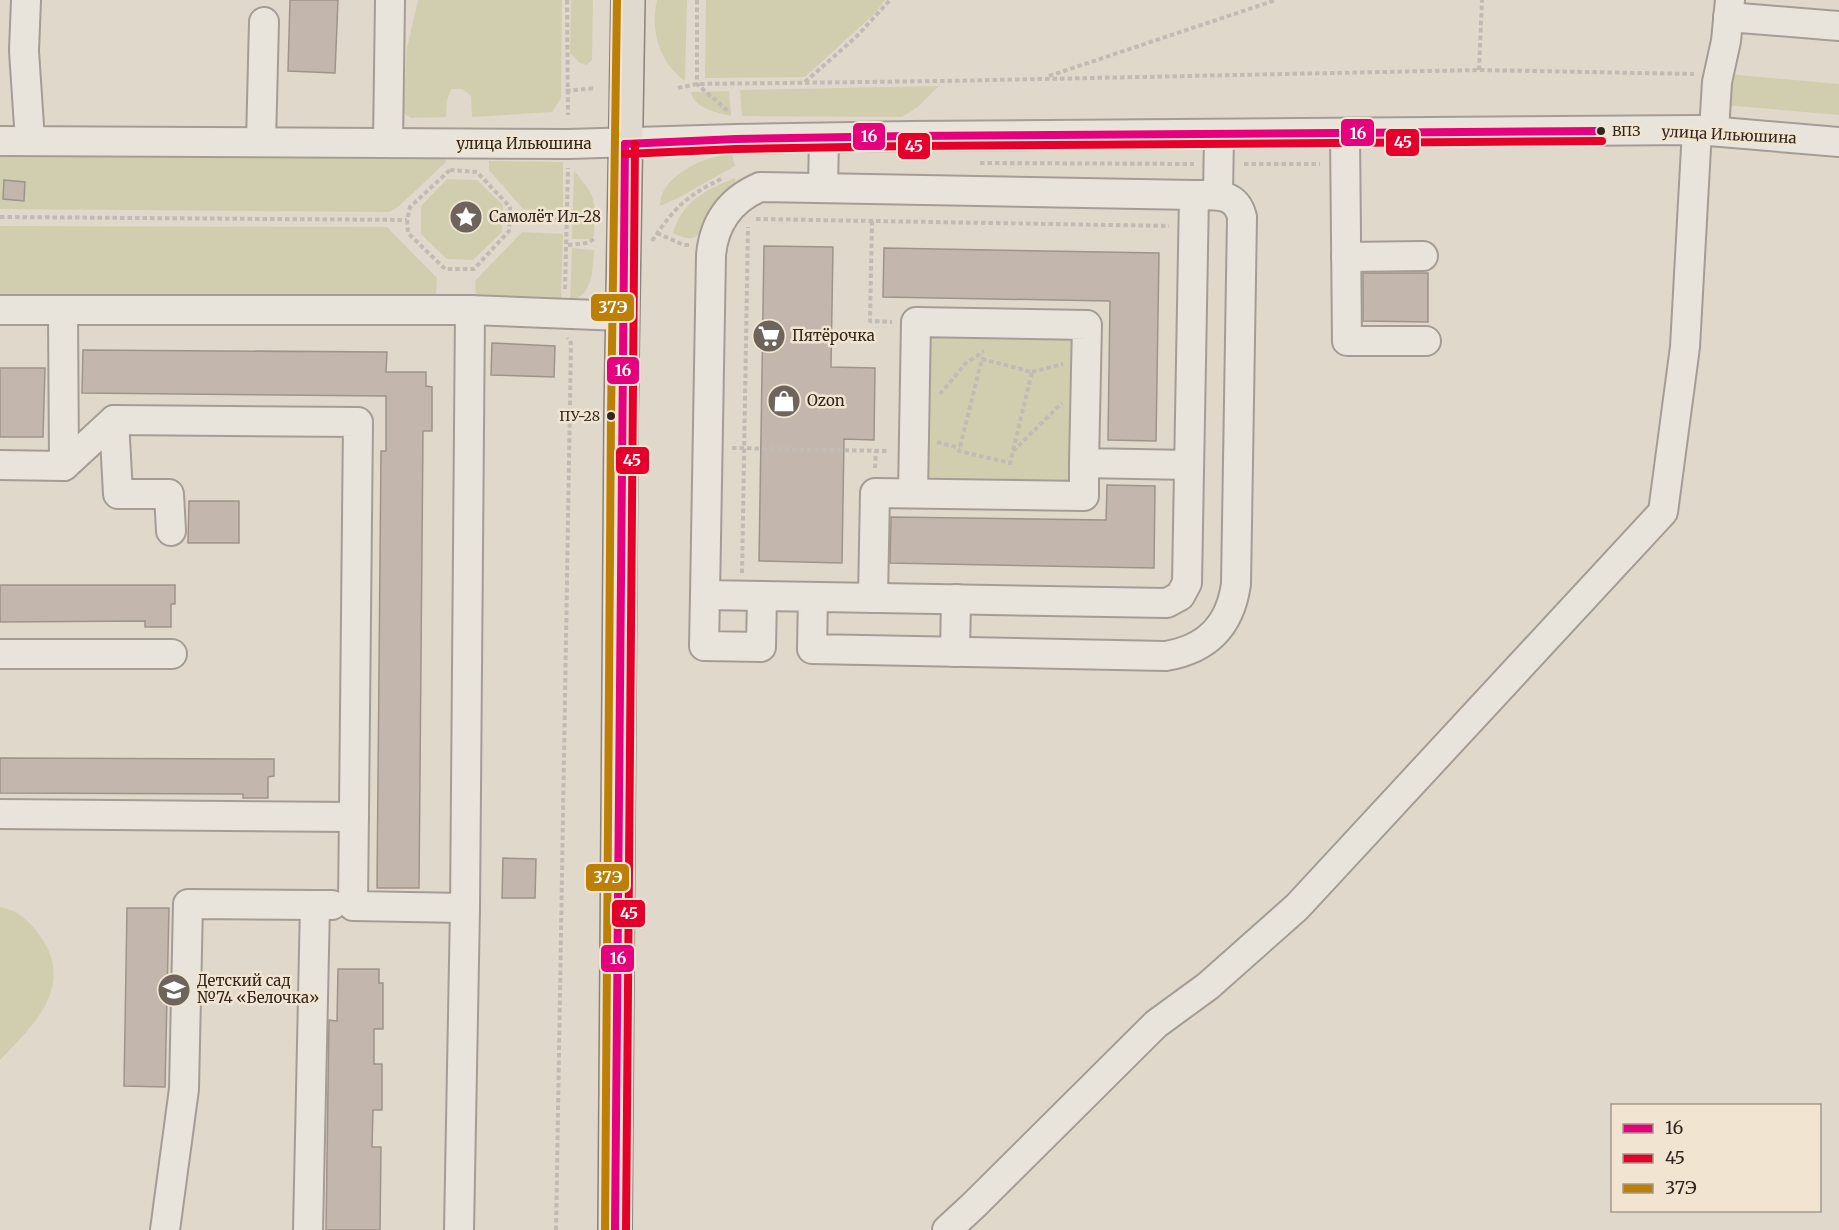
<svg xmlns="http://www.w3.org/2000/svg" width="1839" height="1230" font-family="Merriweather,serif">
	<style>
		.green { fill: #d1ceaf }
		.building { fill: #c3b6ac; stroke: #9f948b; stroke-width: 1.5 }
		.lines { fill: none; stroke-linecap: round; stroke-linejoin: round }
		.minor-casing { stroke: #a59d95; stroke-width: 32 }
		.major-casing { stroke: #8b837b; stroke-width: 36 }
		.path { stroke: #c1bbb4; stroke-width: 4; stroke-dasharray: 4.5 3; stroke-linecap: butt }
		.minor { stroke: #e8e4dc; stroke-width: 28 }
		.major { stroke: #dfd9ce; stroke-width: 33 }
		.bus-1-casing { stroke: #f1e5d1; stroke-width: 12 }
		.bus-2-casing { stroke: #f1e5d1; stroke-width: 12 }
		.bus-3-casing { stroke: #f1e5d1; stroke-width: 12 }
		.bus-1 { stroke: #e5007d; stroke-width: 8 }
		.bus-2 { stroke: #e4002b; stroke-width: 8 }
		.bus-3 { stroke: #bc8009; stroke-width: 8 }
		.bus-dot { fill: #32261e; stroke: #f1e5d1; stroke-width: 2 }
		.labels { text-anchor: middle; stroke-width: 5; stroke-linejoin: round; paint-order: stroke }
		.bus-label { font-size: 14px; fill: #32261e; stroke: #f1e5d1; text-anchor: start }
		.street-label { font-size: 15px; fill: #32261e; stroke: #f1e5d1 }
		.poi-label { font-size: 15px; fill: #32261e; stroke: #f1e5d1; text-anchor: start }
		.line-badge { stroke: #f1e5d1; stroke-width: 2 }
		.badge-label { font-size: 16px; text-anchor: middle; font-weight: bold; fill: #fff }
	</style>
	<rect width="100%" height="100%" fill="#e0d8cb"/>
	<g class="green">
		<polygon points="418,0 562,0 561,98 552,112 472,117 471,96 462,89 451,89 447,100 446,117 411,118 403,113 407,48"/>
		<polygon points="571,0 593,0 592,60 587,65 580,63 570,53"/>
		<path d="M657 0H687L685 81C659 63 650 30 657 0Z"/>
		<polygon points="706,0 885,0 874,14 805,77 705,78"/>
		<polygon points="1728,74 1839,84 1839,115 1725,105"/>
		<polygon points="939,86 918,107 902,117 742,116 740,90"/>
		<path d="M729 91 731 116C716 112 694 109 691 92Z"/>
		<path d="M732 154 735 166 678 198 660 206C660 202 661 196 663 192 675 169 708 156 732 154Z"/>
		<polygon points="0,156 442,157 445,159 446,162 398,207 389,212 0,209"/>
		<polygon points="489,161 563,162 563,210 523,209 489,170"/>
		<path d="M574 171C598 198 595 201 594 236L590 239H572Z"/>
		<path d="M735 178 736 188C728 199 704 237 692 238 685 239 679 236 673 233 683 200 706 190 735 178Z"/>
		<polygon points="447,179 477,180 503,205 502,232 473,260 447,259 421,234 421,206"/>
		<polygon points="0,226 387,227 437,278 436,296 0,294"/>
		<polygon points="522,232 563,234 561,301 476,296 475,281"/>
		<path d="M572 248 594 250C592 271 594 294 570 301Z"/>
		<polygon points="924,336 1071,339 1069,482 922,480"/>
		<path d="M0 907C17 910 31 922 40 936 76 986 33 1026 0 1060Z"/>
	</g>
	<g class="building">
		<polygon points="290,0 338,0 335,73 288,71"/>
		<polygon points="4,180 25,182 24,201 3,199"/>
		<polygon points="764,246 833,247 831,367 875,368 874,440 844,439 842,563 759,561"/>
		<polygon points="884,248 1159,253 1156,441 1108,440 1110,301 883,297"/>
		<polygon points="1363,273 1428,273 1428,322 1363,321"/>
		<polygon points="492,343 555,346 554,377 491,375"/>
		<polygon points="83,350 387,352 386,372 426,372 426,386 432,387 432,431 423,431 419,888 377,888 381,451 386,451 386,396 82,393"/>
		<polygon points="0,368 45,368 43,437 0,437"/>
		<polygon points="1107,485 1155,486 1154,568 890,563 891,517 1106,520"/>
		<polygon points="189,501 239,501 239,543 188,543"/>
		<polygon points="0,585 175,585 175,604 171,604 171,627 145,627 145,621 0,622"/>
		<polygon points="0,758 274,759 274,776 268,777 268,798 243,798 243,794 0,793"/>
		<polygon points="503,858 536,859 535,898 502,898"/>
		<polygon points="127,908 169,908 165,1087 124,1086"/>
		<polygon points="338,969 379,969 379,983 383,983 383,1029 374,1029 374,1064 382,1064 382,1110 373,1110 372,1147 381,1147 380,1230 326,1230 329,1020 337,1021"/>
	</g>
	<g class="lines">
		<defs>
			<g id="minor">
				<polyline points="26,0 24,51 30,141"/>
				<polyline points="1728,17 1839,26"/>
				<polyline points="1714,131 1717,82 1726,41 1730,0"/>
				<polyline points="1345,133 1347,341 1426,341"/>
				<polyline points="0,141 568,144 736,139 910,136 1697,130 1839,142"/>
				<polyline points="261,142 264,22"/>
				<polyline points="388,143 390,0"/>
				<polyline points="823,188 824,138"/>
				<polyline points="1218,195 1219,134"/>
				<polyline points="1346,257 1423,256"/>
				<polyline points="0,310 470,310 622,316"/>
				<polyline points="63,311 64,466"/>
				<polyline points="114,420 118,494 169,494 171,531"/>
				<polyline points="0,465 64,466 114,420 358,422 353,906 465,908 459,1230"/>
				<polyline points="913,493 916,322 1087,325 1084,463 1189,465"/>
				<polyline points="705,595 704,646 761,647 762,596"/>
				<path d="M813 597 812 649 1166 656C1207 649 1230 626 1236 584L1242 217C1236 192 1215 195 1194 195L760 187C730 200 714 223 711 255L705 595C859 598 1013 600 1167 603L1180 596 1187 583 1194 195"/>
				<polyline points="873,598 875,493 1084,496 1084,463"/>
				<polyline points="955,652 956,599"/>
				<polyline points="0,654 172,654"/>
				<polyline points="0,814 354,817"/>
				<polyline points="465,908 470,310"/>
				<polyline points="165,1230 184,1089 188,904 315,905"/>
				<polyline points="308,1230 315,905 332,905"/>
				<polyline points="947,1230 974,1205 1156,1024 1208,986 1297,907 1663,512 1685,347 1697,130"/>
			</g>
			<polyline id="major" points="615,1230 621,416 628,0"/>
		</defs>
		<use href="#minor" class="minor-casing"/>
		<use href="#major" class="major-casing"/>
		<g class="path">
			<polyline points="567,0 568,115"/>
			<polyline points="697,0 697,84 730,113"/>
			<polyline points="1479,70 1482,0"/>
			<polyline points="1049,76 1276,0"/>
			<polyline points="805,82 855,38 890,0"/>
			<polyline points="678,88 697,84 945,81 1479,70 1694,74"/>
			<polyline points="566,91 595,88"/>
			<polyline points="980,163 1194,164"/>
			<polyline points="1244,164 1320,164"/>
			<polygon points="450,170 477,172 510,207 509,231 474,269 445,269 408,233 407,220 410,207"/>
			<polyline points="0,217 407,220"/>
			<polyline points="510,217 568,220"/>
			<polyline points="756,219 1169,226"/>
			<polyline points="872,221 870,321 892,322"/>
			<polyline points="657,233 684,245 690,245"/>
			<path d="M652 241C674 208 686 196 723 178"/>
			<polyline points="568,245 588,243 595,238"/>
			<polyline points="565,289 568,168"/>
			<polygon points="982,359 1032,372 1010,463 959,451"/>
			<polyline points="1032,372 1063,364"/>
			<polyline points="940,394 965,364 984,351"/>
			<polyline points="937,442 960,448"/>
			<polyline points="732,448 889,451"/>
			<polyline points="1013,451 1062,403"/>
			<polyline points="875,468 876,451"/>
			<polyline points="742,573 748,227"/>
			<polyline points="556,1230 571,343 567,338"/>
		</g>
		<use href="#minor" class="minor"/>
		<use href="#major" class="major"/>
		<defs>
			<g id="bus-1">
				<polyline points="625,144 736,139 910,136 1602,131"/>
				<polyline points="615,1230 625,144"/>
			</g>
			<g id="bus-2">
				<polyline points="625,154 736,149 910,146 1602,141"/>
				<polyline points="626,1230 635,144"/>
			</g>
			<polyline id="bus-3" points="605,1230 611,416 617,0"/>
		</defs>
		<use href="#bus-1" class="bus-1-casing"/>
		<use href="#bus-2" class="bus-2-casing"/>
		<use href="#bus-3" class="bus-3-casing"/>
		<use href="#bus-1" class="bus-1"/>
		<use href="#bus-2" class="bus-2"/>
		<use href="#bus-3" class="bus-3"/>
	</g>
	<defs>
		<symbol id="sight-disc" viewBox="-11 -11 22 22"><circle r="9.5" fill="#6f645b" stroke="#f1e5d1"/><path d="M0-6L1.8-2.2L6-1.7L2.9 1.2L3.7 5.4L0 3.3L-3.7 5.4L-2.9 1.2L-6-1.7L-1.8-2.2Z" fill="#fff"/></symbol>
		<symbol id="supermarket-disc" viewBox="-11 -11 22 22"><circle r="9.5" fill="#6f645b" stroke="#f1e5d1"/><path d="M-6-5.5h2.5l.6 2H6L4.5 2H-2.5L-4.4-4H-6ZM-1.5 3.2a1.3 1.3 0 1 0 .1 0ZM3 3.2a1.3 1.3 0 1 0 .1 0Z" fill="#fff"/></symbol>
		<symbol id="shop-disc" viewBox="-11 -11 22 22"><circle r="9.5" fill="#6f645b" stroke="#f1e5d1"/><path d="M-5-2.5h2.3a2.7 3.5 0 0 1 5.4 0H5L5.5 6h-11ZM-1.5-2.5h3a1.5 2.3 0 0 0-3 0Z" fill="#fff"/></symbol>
		<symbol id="school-disc" viewBox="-11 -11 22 22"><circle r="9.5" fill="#6f645b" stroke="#f1e5d1"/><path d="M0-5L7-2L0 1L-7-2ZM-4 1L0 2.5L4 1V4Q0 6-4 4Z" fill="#fff"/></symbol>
	</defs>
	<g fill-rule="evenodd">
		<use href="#sight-disc" x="447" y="198" width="38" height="38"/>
		<use href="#supermarket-disc" x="750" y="317" width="38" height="38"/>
		<use href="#shop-disc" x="765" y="382" width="38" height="38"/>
		<use href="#school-disc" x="155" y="971" width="38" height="38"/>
	</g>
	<g class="bus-dot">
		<circle cx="1601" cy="131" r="5"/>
		<circle cx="611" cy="416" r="5"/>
	</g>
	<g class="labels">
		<g class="bus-label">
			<text x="1612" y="136">ВПЗ</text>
			<text x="600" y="421" text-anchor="end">ПУ-28</text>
		</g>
		<g class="street-label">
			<text transform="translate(1729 135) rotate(3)" y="5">улица Ильюшина</text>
			<text x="524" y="149">улица Ильюшина</text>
		</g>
		<g class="poi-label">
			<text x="489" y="222">Самолёт Ил-28</text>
			<text x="792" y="341">Пятёрочка</text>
			<text x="807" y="406">Ozon</text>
			<text x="197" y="986">Детский сад<tspan x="197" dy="17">№74 «Белочка»</tspan></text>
		</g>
	</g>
	<g class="line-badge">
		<rect x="1340" y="118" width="35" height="29" rx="6" fill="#e5007d"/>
		<rect x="852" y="122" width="34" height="29" rx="6" fill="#e5007d"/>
		<rect x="1385" y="128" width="35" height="29" rx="6" fill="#e4002b"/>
		<rect x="897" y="132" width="34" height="28" rx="6" fill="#e4002b"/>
		<rect x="590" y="293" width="45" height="29" rx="6" fill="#bc8009"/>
		<rect x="606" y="356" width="34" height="29" rx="6" fill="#e5007d"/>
		<rect x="615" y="446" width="35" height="29" rx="6" fill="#e4002b"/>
		<rect x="585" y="863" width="45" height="29" rx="6" fill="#bc8009"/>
		<rect x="611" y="899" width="35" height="29" rx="6" fill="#e4002b"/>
		<rect x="600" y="944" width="35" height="29" rx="6" fill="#e5007d"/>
	</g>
	<g class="badge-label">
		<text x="1358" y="139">16</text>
		<text x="869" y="142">16</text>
		<text x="1403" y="148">45</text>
		<text x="914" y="152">45</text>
		<text x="613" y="313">37Э</text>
		<text x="623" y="376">16</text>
		<text x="632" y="466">45</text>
		<text x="608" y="883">37Э</text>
		<text x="629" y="919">45</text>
		<text x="618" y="964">16</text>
	</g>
	<rect x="1611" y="1104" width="210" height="108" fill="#f1e5d1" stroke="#a59989" stroke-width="1.5"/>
	<rect x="1623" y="1124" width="30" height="9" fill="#e5007d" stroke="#a59989" stroke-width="1.5"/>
	<text x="1665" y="1134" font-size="18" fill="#32261e">16</text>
	<rect x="1623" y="1154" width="30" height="9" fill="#e4002b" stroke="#a59989" stroke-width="1.5"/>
	<text x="1665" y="1164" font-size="18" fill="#32261e">45</text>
	<rect x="1623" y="1184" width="30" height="9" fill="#bc8009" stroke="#a59989" stroke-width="1.5"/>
	<text x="1665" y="1194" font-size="18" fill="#32261e">37Э</text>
</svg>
